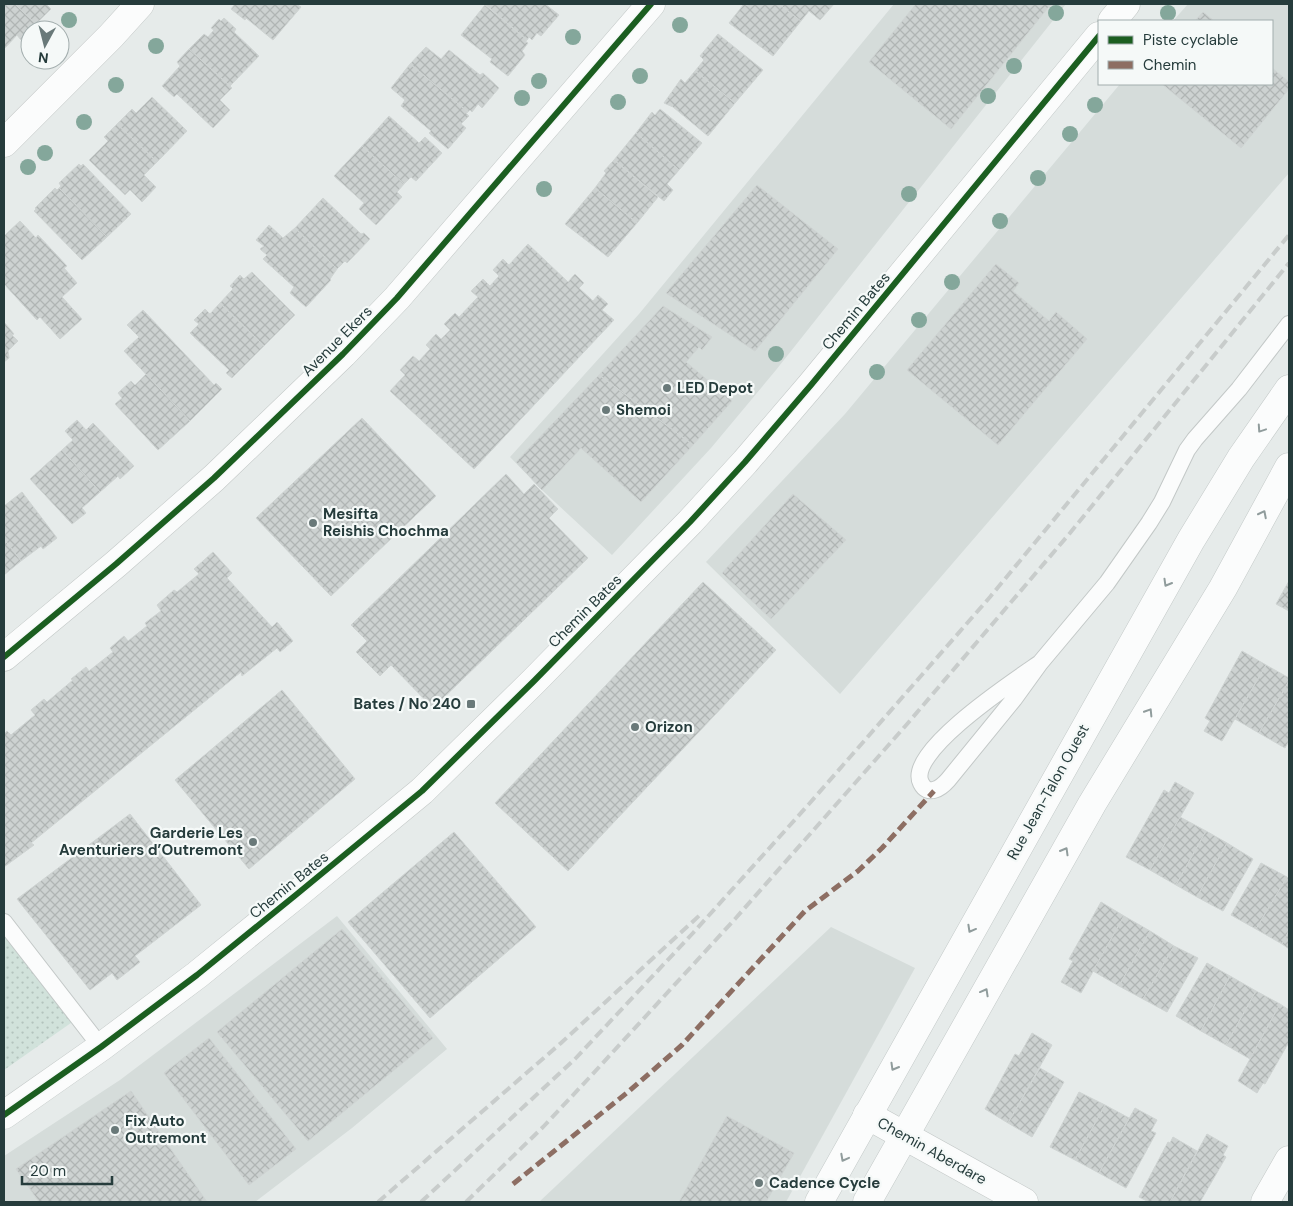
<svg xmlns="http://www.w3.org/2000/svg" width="1293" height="1206" font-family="'DM Sans',sans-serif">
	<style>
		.built { fill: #d5dcda }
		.green { fill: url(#green-dots) }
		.building { fill: url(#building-cross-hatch); stroke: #cfd4d3 }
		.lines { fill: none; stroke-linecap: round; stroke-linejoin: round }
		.service-casing { stroke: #c3c8c7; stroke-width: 18 }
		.minor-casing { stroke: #c3c8c7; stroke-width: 29 }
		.tertiary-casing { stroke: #c3c8c7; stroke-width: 29 }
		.secondary-casing { stroke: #c3c9c8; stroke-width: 29 }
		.service { stroke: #fbfcfc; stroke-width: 16 }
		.minor { stroke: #fbfcfc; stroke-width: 28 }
		.tertiary { stroke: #fbfcfc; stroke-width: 28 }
		.secondary { stroke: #fbfcfc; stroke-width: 28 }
		.rail { stroke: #c8cccb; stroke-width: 4; stroke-dasharray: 10 5; stroke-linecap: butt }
		.quiet { stroke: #8d6e63; stroke-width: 5; stroke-dasharray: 10 5; stroke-linecap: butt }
		.cycleway-casing { stroke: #f5f9f8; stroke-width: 9 }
		.cycleway { stroke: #1b5e20; stroke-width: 6 }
		.tree { fill: #84a79b }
		.oneway { stroke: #909c9c }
		.poi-dot { fill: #697979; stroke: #f5f9f8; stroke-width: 2 }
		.labels { text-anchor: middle; stroke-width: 4.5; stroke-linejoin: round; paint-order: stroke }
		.street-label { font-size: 15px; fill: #263c3c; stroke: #f5f9f8 }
		.poi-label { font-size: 15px; font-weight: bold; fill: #263c3c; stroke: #f5f9f8; text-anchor: start }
	</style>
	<defs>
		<pattern id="green-dots" width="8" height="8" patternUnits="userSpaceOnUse" patternTransform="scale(1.25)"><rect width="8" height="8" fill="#d1e2db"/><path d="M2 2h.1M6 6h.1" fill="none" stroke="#b3c3bd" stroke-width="1.8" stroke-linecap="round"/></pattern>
		<pattern id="building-cross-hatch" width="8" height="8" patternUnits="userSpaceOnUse" patternTransform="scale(1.25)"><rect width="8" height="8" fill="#cdd2d1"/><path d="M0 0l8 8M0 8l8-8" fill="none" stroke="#b0b5b4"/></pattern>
	</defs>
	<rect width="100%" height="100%" fill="#e6ebea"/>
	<g class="built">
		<polygon points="894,4 1066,4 776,370 711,448 612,555 542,490 510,457 639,314"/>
		<polygon points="1188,4 1289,4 1289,173 840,694 706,562 845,414 1120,84 1272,84 1272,21 1173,21"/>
		<polygon points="337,916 447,1049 352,1128 255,1202 4,1202 4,1156 120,1080"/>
		<polygon points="831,927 915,968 786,1202 539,1202"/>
	</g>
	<polygon class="green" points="4,922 78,1018 4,1070"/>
	<g class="building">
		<polygon points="4,4 15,4 36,24 21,40 17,35 4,49"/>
		<polygon points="15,4 48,4 47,5 51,9 36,24"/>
		<polygon points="235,4 296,4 301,7 273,40 246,18 245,20 231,9"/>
		<polygon points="485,4 545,4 559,15 541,36 537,33 532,40 529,37 527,40"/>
		<polygon points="744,4 748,6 749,4 779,4 801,21 773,56 729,23"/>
		<polygon points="779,4 834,4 820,20 809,11 801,21"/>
		<polygon points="916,4 1051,4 951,129 869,62"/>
		<polygon points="485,5 527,40 525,41 528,43 522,51 525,55 508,76 490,62 492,59 461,35"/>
		<polygon points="1203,12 1214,21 1195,21"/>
		<polygon points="224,18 236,29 234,32 259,56 230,86 189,49 204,34 208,37 214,30 211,28 219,19 221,21"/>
		<polygon points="718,34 763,70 735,103 695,71 704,60 700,56"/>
		<polygon points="426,47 441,59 449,50 480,75 483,73 499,88 482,108 478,104 472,112 470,110 468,112 410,64"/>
		<polygon points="189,49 232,88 220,100 230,110 213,128 177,94 174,97 162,86 180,66 177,62"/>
		<polygon points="410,64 468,112 466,113 469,116 461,124 466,128 448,149 429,133 431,131 401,106 405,100 391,88"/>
		<polygon points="1272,68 1289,82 1289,89 1241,148 1162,84 1272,84"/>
		<polygon points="695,71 735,103 708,136 673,107 664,103 681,79 685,83"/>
		<polygon points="152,97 187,131 157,162 117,124 132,109 136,113"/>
		<polygon points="660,109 702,143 679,170 636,133 652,112 655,115"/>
		<polygon points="389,116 419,143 425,137 442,153 416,181 411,177 404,184 362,146"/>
		<polygon points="117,124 157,162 144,175 156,187 142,202 130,190 125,195 89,160 108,141 104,137"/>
		<polygon points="636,133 679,170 667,184 673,190 664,201 614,160"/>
		<polygon points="362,146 404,184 397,192 402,197 376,225 359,209 364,203 334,176"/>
		<polygon points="614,160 658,197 637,223 595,188 606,173 604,171"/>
		<polygon points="79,164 81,166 83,164 131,214 107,237 59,188 61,186 59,183"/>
		<polygon points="757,185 838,249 755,351 666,293"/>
		<polygon points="55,188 57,190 59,188 107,237 82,260 34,211 36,209 35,208"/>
		<polygon points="595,188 637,223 608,257 565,224"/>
		<polygon points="323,198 361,234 364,233 370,239 347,263 345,261 337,269 295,228"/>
		<polygon points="20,221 36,238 38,235 67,266 64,268 77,283 62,297 82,319 60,339 40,317 37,320 4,284 4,236"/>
		<polygon points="269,225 283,238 295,228 337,269 330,279 331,280 306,307 290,293 294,287 263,259 267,255 260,249 264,246 256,240"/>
		<polygon points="528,244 568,282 575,274 584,283 579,288 593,301 598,295 608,304 602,310 614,320 474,469 390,391 405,375 400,370 413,356 419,361 430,349 426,345 436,334 441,339 450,330 444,324 455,313 459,317 478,297 471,291 483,279 490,286 499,276 493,270 503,259 509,265"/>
		<polygon points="996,264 1019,283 1013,291 1049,321 1056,312 1087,339 998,445 907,370"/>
		<polygon points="252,272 295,315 264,346 220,303 233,289 230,286 240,275 244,279"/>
		<polygon points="220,303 264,346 232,378 226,373 229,370 190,333 199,324 194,320 205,309 210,314"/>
		<polygon points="663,306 712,337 702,350 699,347 686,362 732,401 693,445 599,375"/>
		<polygon points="143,310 214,385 216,383 222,389 190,421 124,351 139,337 127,325"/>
		<polygon points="4,322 14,334 12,335 18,341 8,351 9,358 4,362"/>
		<polygon points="146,374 190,421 158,450 115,404 122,398 118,393 131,381 135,385"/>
		<polygon points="599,375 693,445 641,502 581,448 542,490 516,462"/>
		<polygon points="362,418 436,496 331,596 256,518"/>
		<polygon points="77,420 86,430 93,423 134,466 120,479 118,476 100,492 62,450 73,440 65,431"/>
		<polygon points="62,450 100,492 82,508 86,513 72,524 30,479"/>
		<polygon points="506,474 524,494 534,484 558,509 549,518 588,558 433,708 391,665 380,676 356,652 367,641 351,625"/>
		<polygon points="22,492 57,538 43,549 41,546 21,561 4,539 4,506"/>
		<polygon points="793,494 846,540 771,619 722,573"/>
		<polygon points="4,539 21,561 4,575"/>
		<polygon points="213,552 232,573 227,578 272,627 277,622 293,641 280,652 277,648 242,676 241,672 31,843 34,845 4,867 4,734 7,731 11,735 35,715 31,710 44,699 47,702 73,680 71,679 86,667 89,671 113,652 110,648 124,636 128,641 147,626 145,623 161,611 157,605 174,590 177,592 199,574 194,569"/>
		<polygon points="1289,581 1289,611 1276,604"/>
		<polygon points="703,582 776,650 568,871 495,803"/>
		<polygon points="1242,651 1266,665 1222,741 1204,731 1210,721 1205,718"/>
		<polygon points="1266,665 1289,678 1289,681 1259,733 1235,719"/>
		<polygon points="1289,681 1289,741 1285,748 1259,733"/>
		<polygon points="282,690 355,779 249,869 175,780"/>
		<polygon points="1175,782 1194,793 1150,870 1126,857 1164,790 1169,793"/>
		<polygon points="130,814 201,905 135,956 140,962 117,980 112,973 90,990 17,899"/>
		<polygon points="1180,817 1206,831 1176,885 1150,870"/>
		<polygon points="1206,831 1227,843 1197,897 1176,885"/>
		<polygon points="454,832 536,927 430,1018 348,922"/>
		<polygon points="1227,843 1253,859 1223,911 1197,897"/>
		<polygon points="1261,863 1287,877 1256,929 1231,915"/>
		<polygon points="1287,877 1289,879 1289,931 1282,944 1256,929"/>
		<polygon points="1101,902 1124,916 1081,993 1061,982 1073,961 1069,959"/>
		<polygon points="1124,916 1150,931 1119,986 1093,971"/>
		<polygon points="342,929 433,1038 308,1141 217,1032"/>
		<polygon points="1150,931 1174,946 1143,999 1119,986"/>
		<polygon points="1289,931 1289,949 1282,944"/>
		<polygon points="1174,946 1198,958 1167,1012 1143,999"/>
		<polygon points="1207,963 1230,976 1201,1031 1176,1016"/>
		<polygon points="1230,976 1256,991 1226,1045 1201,1031"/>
		<polygon points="1256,991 1280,1004 1250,1059 1226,1045"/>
		<polygon points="1280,1004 1289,1010 1289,1042 1265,1084 1263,1083 1257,1093 1238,1081"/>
		<polygon points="1032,1033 1052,1045 1008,1123 985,1109 1015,1054 1019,1056"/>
		<polygon points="209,1038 296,1149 249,1185 164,1073"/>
		<polygon points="1040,1068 1064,1082 1032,1137 1008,1123"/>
		<polygon points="131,1091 207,1202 39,1202 16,1169"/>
		<polygon points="1079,1092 1105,1105 1075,1160 1050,1147"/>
		<polygon points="1105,1105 1129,1118 1099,1173 1075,1160"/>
		<polygon points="1135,1108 1157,1120 1151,1131 1156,1133 1126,1188 1099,1173"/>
		<polygon points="727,1116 794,1153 766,1202 679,1202"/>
		<polygon points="1207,1134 1228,1146 1223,1155 1226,1157 1200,1202 1170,1202"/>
		<polygon points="1173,1137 1197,1151 1170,1202 1149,1202 1139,1197 1168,1142 1170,1143"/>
	</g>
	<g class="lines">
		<defs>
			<g id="service">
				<path d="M1040 663C1017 679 905 752 921 783 928 797 941 788 948 780L1014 699 1040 663 1107 583 1149 523 1162 502 1187 450 1195 439 1239 389 1289 324"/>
				<polyline points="4,922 101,1047"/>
			</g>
			<g id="minor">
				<polyline points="4,143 111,36 140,4"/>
				<polyline points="4,657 116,564 214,478 343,354 397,298 651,4"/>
				<polyline points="867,1115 1024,1202"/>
				<polyline points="1265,1202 1289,1160"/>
			</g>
			<g id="tertiary">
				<polyline points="1112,21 1126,4"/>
				<polyline points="4,1115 101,1047 197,975 297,894 422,791 534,681 690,522 745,462 811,385 1099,36"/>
			</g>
			<g id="secondary">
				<polyline points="819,1202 1191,540 1241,458 1289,389"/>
				<polyline points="867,1202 1092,804 1223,588 1289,467"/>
			</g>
		</defs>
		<use href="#service" class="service-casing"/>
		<use href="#minor" class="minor-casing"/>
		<use href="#tertiary" class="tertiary-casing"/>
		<use href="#secondary" class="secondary-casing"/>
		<use href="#service" class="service"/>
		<use href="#minor" class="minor"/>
		<use href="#tertiary" class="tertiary"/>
		<use href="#secondary" class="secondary"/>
		<g class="rail">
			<polyline points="378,1202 561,1043 701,914"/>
			<polyline points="421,1202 575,1059 693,933 809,804 990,597 1289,235"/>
			<polyline points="466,1202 543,1127 589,1078 735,919 908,723 1070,533 1289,263"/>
		</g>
		<polyline class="quiet" points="513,1184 628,1092 682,1045 805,911 858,871 882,848 934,791"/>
		<defs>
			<g id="cycleway">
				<polyline points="4,657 116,564 214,478 343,354 397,298 651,4"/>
				<polyline points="4,1115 101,1047 197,975 297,894 422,791 534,681 690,522 745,462 811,385 1099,36"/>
			</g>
		</defs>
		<use href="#cycleway" class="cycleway-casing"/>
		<use href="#cycleway" class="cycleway"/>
	</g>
	<g class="tree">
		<circle cx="1056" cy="13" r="8"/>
		<circle cx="1168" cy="13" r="8"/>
		<circle cx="69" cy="20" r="8"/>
		<circle cx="680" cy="25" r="8"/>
		<circle cx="573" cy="37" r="8"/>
		<circle cx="156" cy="46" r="8"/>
		<circle cx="1014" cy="66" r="8"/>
		<circle cx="640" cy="76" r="8"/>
		<circle cx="539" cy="81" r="8"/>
		<circle cx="116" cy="85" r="8"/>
		<circle cx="988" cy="96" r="8"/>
		<circle cx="522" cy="98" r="8"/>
		<circle cx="618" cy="102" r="8"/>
		<circle cx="1095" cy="105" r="8"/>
		<circle cx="84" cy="122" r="8"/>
		<circle cx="1070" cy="134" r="8"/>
		<circle cx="45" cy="153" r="8"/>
		<circle cx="28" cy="167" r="8"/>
		<circle cx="1038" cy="178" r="8"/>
		<circle cx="544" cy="189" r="8"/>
		<circle cx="909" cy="194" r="8"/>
		<circle cx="1000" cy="221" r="8"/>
		<circle cx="952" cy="282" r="8"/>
		<circle cx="919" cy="320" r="8"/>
		<circle cx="776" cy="354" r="8"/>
		<circle cx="877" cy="372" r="8"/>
	</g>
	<defs><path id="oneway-chevron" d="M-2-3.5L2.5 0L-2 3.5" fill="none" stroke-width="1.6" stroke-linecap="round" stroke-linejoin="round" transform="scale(1.25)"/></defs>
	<g class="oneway">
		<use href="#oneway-chevron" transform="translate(1261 429) rotate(124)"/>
		<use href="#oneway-chevron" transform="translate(1263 514) rotate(-63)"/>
		<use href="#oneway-chevron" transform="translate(1167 583) rotate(120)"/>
		<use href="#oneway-chevron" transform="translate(1149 712) rotate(-58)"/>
		<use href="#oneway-chevron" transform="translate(1065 851) rotate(-60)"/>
		<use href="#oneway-chevron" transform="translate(971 929) rotate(119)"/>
		<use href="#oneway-chevron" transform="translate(985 992) rotate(-61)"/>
		<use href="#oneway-chevron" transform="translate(894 1067) rotate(120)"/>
		<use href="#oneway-chevron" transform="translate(844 1158) rotate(118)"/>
	</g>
	<g class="poi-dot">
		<circle cx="667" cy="388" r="5"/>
		<circle cx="606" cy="410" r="5"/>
		<circle cx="313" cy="523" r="5"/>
		<rect x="466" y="699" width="10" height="10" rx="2.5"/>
		<circle cx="635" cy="727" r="5"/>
		<circle cx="253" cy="842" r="5"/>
		<circle cx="115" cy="1130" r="5"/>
		<circle cx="759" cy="1183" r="5"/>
	</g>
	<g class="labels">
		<g class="street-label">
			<text transform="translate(856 311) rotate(-50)" y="5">Chemin Bates</text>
			<text transform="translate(337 341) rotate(-45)" y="5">Avenue Ekers</text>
			<text transform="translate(585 611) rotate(-45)" y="5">Chemin Bates</text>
			<text transform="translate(1048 792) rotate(-61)" y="5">Rue Jean-Talon Ouest</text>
			<text transform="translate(289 885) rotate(-39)" y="5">Chemin Bates</text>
			<text transform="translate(932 1151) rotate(29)" y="5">Chemin Aberdare</text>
		</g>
		<g class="poi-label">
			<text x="677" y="393">LED Depot</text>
			<text x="616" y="415">Shemoi</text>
			<text x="323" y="519">Mesifta<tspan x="323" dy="17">Reishis Chochma</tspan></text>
			<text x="461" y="709" text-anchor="end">Bates / No 240</text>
			<text x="645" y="732">Orizon</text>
			<text x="243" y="838" text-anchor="end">Garderie Les<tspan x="243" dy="17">Aventuriers d’Outremont</tspan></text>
			<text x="125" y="1126">Fix Auto<tspan x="125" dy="17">Outremont</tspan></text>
			<text x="769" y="1188">Cadence Cycle</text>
		</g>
	</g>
	<rect width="1293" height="1206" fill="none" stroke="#263c3c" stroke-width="10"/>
	<rect x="1098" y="20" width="175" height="65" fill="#f5f9f8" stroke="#a2adad"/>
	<rect x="1108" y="36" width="25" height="8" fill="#1b5e20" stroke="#a2adad"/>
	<text x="1143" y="45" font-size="15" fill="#263c3c">Piste cyclable</text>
	<rect x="1108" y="61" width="25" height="8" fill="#8d6e63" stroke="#a2adad"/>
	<text x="1143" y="70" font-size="15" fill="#263c3c">Chemin</text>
	<g transform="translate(45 45) rotate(187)"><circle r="24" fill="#f5f9f8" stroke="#a2adad"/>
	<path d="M0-4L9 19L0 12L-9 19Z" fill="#697979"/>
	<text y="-8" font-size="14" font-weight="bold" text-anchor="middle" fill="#263c3c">N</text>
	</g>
	<path d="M22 1176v8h90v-8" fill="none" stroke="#263c3c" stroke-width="2.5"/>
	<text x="30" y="1176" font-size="15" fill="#263c3c" stroke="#f5f9f8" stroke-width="4" paint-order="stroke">20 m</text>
</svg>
